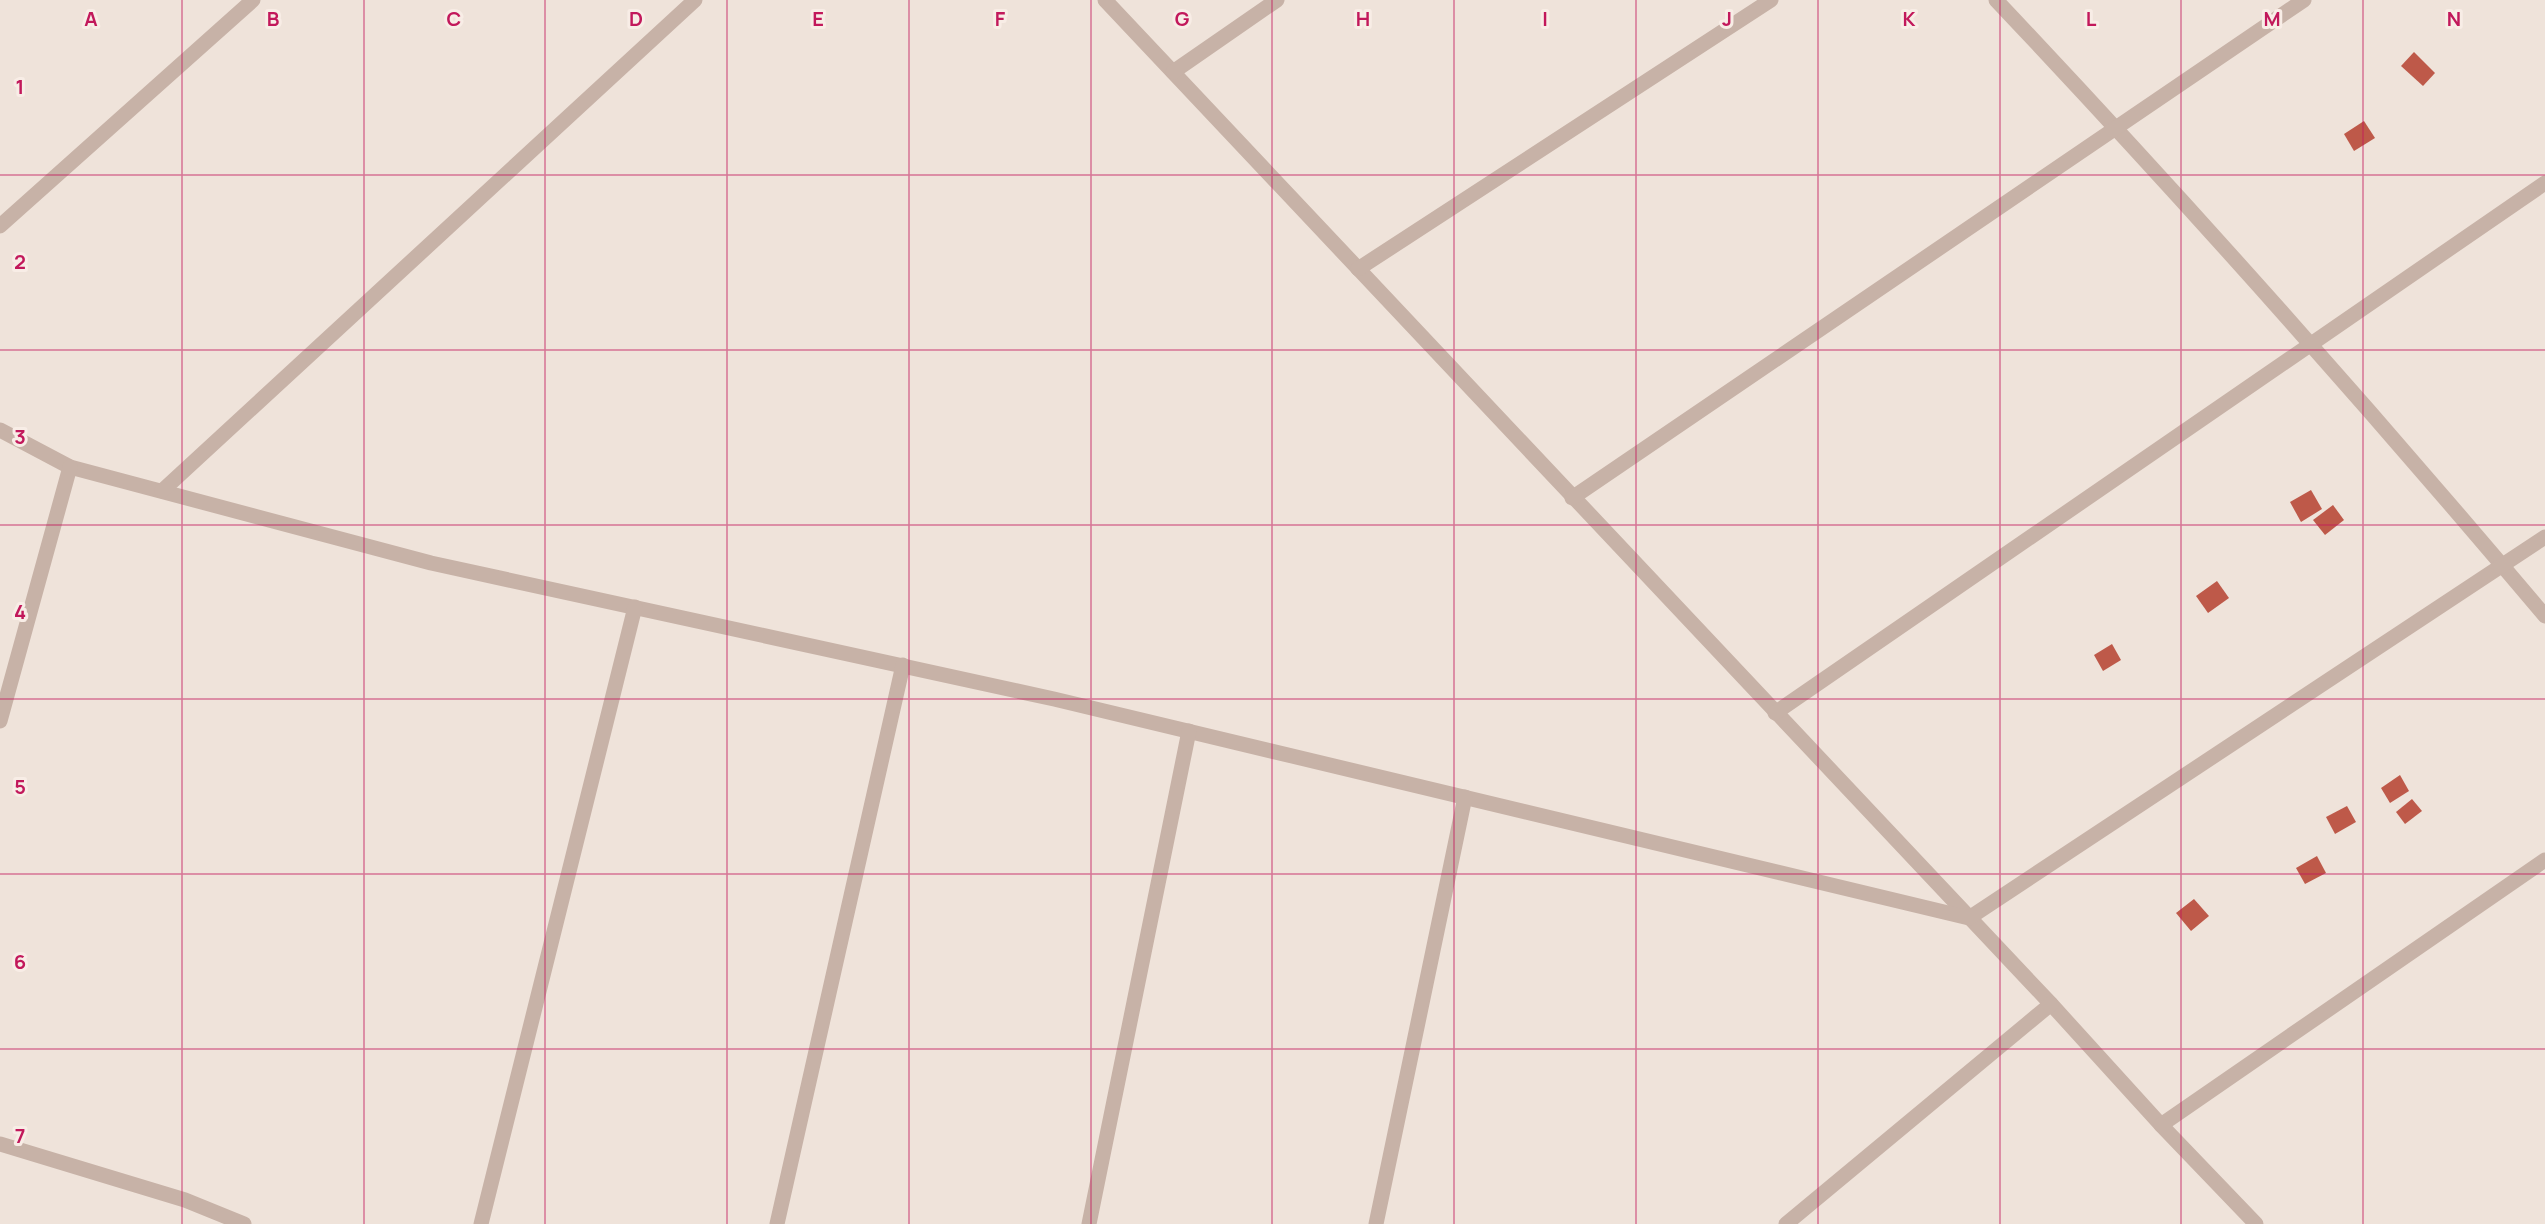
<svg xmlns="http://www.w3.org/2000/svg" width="2545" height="1224" font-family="Manrope,sans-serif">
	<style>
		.building { fill: #be5949 }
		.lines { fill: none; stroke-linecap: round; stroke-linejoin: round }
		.street { stroke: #c7b2a7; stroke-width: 15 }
		.grid { fill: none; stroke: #c2185b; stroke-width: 1.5; stroke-opacity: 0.55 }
		.grid-label { font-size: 20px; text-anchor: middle; font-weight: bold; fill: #c2185b; stroke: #f8ede6; stroke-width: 6; stroke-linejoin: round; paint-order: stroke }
	</style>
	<rect width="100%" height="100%" fill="#efe3da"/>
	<g class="building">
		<polygon points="2414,52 2435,73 2423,86 2401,66"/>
		<polygon points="2364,121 2375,138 2354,151 2344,134"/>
		<polygon points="2311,490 2322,509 2301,522 2290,502"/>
		<polygon points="2333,505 2344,520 2325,535 2313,520"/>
		<polygon points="2217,581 2229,598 2208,613 2196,596"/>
		<polygon points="2112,644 2121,660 2103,671 2094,655"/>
		<polygon points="2400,775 2409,791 2390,803 2381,788"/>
		<polygon points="2412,799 2422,811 2405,824 2396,812"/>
		<polygon points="2347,806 2356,822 2335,834 2326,817"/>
		<polygon points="2317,856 2326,873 2305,884 2296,868"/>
		<polygon points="2194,899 2209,916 2191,931 2176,913"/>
	</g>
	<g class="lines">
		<g class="street">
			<polyline points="1105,0 2051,1004 2161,1125 2545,860"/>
			<path d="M1996 0C2185 200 2368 406 2545 616"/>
			<polyline points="1173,72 1277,0"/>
			<polyline points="0,226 253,0"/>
			<polyline points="1358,269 1771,0"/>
			<polyline points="0,430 70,467 431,563 1054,699 1969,918 2545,537"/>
			<polyline points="162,491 695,0"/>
			<polyline points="1572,498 2304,0"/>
			<polyline points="1775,713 2545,183"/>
			<polyline points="0,721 70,467"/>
			<polyline points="2161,1125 2256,1224"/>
			<polyline points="0,1144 185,1200 244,1224"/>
			<polyline points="481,1224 635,607"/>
			<polyline points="777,1224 903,665"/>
			<polyline points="1089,1224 1189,731"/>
			<polyline points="1376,1224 1465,797"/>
			<polyline points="1786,1224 2051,1004"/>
		</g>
	</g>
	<path class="grid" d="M182 0V1224M364 0V1224M545 0V1224M727 0V1224M909 0V1224M1091 0V1224M1272 0V1224M1454 0V1224M1636 0V1224M1818 0V1224M2000 0V1224M2181 0V1224M2363 0V1224M0 175H2545M0 350H2545M0 525H2545M0 699H2545M0 874H2545M0 1049H2545"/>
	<g class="grid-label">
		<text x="91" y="26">A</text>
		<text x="273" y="26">B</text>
		<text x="454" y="26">C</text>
		<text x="636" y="26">D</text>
		<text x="818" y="26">E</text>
		<text x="1000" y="26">F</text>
		<text x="1182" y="26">G</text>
		<text x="1363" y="26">H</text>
		<text x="1545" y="26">I</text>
		<text x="1727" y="26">J</text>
		<text x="1909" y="26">K</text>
		<text x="2091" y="26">L</text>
		<text x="2272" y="26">M</text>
		<text x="2454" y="26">N</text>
		<text x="20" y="94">1</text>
		<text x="20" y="269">2</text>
		<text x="20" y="444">3</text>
		<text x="20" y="619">4</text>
		<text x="20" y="794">5</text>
		<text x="20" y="969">6</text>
		<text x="20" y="1143">7</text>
	</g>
</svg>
